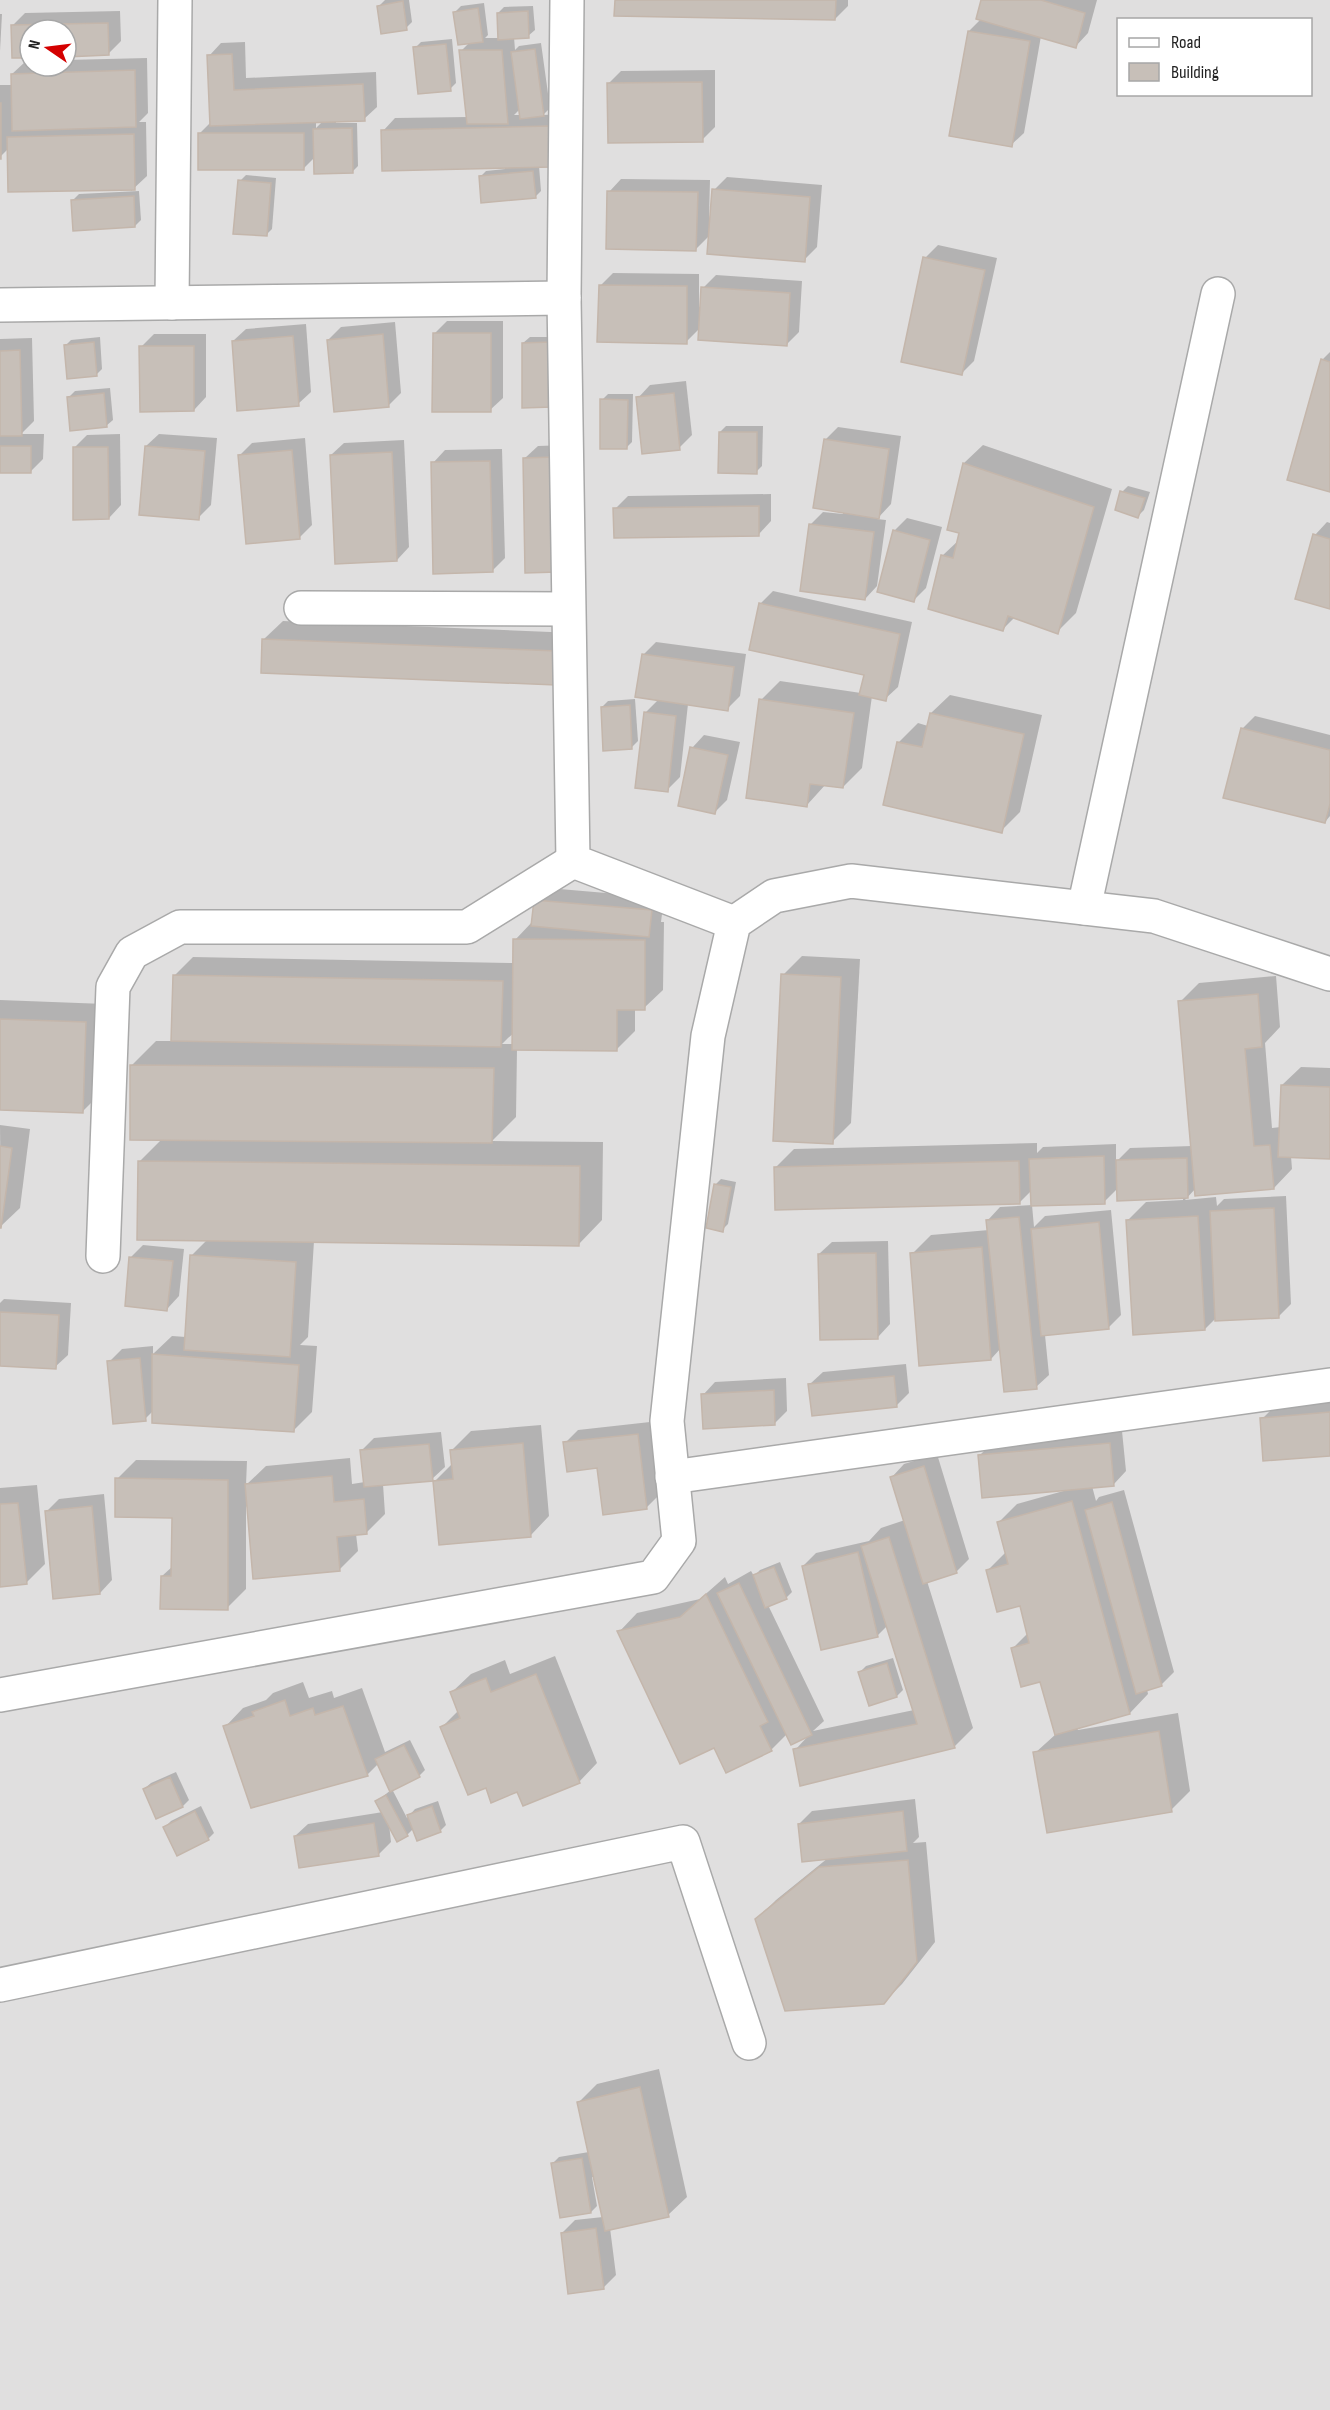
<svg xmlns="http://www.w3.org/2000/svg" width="1330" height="2410" font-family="'Sofia Sans Condensed',sans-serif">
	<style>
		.residential { fill: #e0dfdf; fill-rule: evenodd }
		.shadow { fill: #0003; fill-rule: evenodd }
		.building { fill: #c7bfb8; stroke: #c4b6ab; stroke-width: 1.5 }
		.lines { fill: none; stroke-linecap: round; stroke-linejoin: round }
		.minor-casing { stroke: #a9a9a9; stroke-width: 36 }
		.minor { stroke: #fff; stroke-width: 33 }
	</style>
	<rect width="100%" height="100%" fill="#f2efe9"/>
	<path class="residential" d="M0 0H1330V2410H0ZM1118 20H1310V94H1118ZM30 30H66V66H30Z"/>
	<g class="shadow">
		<polygon points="385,0 409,0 412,22 406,28 379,6"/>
		<polygon points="616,0 848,0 848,6 835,19"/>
		<polygon points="983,0 1097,0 1088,33 1076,46 1041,36 1024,133 1011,145 969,31 981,19"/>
		<path d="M484 3 488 35 485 38H500L498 13 504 7 533 6 535 30 528 36 514 37 515 50 519 46 541 43 550 108 543 115 562 114 539 166 541 191 535 197 480 177 486 171 505 169V166L383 131 395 118 468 117 461 51 470 42 455 12 461 6ZM520 109 521 115H514Z"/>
		<polygon points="120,11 121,41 108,54 66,55 66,30 30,30 30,56 12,26 25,13"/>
		<polygon points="0,14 2,14 0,51"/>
		<polygon points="452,39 456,83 450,89 415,48 421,42"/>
		<path d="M245 42 246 78 376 72 377 107 364 119 336 120V123H357L358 166 352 172 315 157 303 169 200 133 211 122 209 56 221 43ZM316 121H323L316 128Z"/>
		<polygon points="147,58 148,113 139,122 146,122 147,176 131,191 131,189 8,149 0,157 0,85 13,85 12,74 25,62 30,61 30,66 66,66 66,60"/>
		<polygon points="715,70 715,127 702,140 608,84 621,71"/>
		<polygon points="246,175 276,178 272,229 266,235 240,181"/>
		<polygon points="727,177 822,185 817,247 804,260 710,235 696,249 609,192 621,179 710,180 709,218 711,218 714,190"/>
		<polygon points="139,191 141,220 135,226 73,200 79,194"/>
		<polygon points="938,245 997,258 974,361 962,373 925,258"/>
		<polygon points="613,273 699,274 699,307 702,307 703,288 716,275 802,281 799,332 786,345 700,328 686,342 600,286"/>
		<polygon points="447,321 503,321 503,398 490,410 434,334"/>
		<polygon points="395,322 401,393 388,406 328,340 341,327"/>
		<polygon points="306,324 311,392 298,404 233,341 246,329"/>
		<polygon points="154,334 206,334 206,397 194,410 141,347"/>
		<polygon points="100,337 102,369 96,375 65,346 71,340"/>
		<polygon points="530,337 556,337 551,406 523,343"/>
		<polygon points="32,338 34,421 21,434 44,434 43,459 31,471 0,472 0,339"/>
		<polygon points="1330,352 1330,490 1322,360"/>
		<polygon points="686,381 692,435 679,448 638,398 650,385"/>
		<polygon points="110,388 113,420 106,426 69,397 75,391"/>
		<polygon points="608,394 633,394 632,442 626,448 602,400"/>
		<polygon points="726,426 763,426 762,466 756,472 720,432"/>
		<polygon points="838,427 901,436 891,504 877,519 886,520 877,586 865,599 810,525 823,512 843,514 825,440"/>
		<polygon points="120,434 121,505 109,518 74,448 87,435"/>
		<polygon points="159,434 217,438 211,505 198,518 146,446"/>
		<polygon points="305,438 312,525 299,538 240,455 252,443"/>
		<polygon points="404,440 409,547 397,560 331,455 344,443"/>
		<polygon points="567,445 556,570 525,458 538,446"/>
		<polygon points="983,445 1112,489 1076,613 1057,632 1015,617 1003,629 942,556 959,540 961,532 948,529 964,463"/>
		<polygon points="502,449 505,558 492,571 433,463 445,450"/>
		<polygon points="1128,486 1150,492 1144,510 1138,516 1122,492"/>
		<polygon points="771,494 771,521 759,534 615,509 628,496"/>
		<polygon points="907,518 942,527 926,588 914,600 894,531"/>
		<polygon points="1327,522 1330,523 1330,608 1315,535"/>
		<polygon points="773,591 912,622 898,687 885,699 872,696 862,768 843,787 826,784 807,805 761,700 780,681 861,693 865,674 760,604"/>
		<polygon points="283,621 575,633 574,664 264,639"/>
		<polygon points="656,642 746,654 740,696 727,709 688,704 680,777 667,790 645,713 659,699 643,655"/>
		<polygon points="950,695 1042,715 1020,812 1001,831 885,804 899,742 918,723 928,726 931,713"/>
		<polygon points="635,699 638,741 632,747 602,707 608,701"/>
		<polygon points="1255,716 1330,735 1330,816 1325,822 1242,729"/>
		<polygon points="704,735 740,742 727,800 715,812 692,748"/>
		<path d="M548 888 664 898 661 922H664L663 990 644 1008 635 1009V1031L617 1049H517L516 1117 492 1141 603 1142 602 1220 578 1245 314 1241 308 1337 300 1345 317 1346 312 1412 294 1430 153 1411 145 1419 109 1362 122 1349 153 1346V1354L172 1336 186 1337 191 1256 207 1240 139 1162 162 1139 132 1065 156 1041H173L174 976 193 957 514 963 515 940 533 921 535 900ZM514 1033V1044H502L508 1038Z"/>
		<polygon points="802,956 860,959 851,1123 832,1142 783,975"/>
		<polygon points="1276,976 1280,1027 1265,1043 1272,1128 1281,1127 1282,1085 1301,1067 1330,1068 1330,1158 1291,1156 1292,1169 1274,1188 1196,1188 1185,1200 1216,1197 1217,1206 1224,1199 1286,1196 1291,1304 1278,1317 1216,1318 1205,1329 1127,1221 1146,1202 1183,1200 1183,1197 1118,1188 1104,1202 1032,1190 1020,1202 775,1168 794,1149 1037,1143 1037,1153 1043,1147 1116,1144 1116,1162 1130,1148 1192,1146 1180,1002 1199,983"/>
		<polygon points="0,1000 105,1004 101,1093 82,1112 0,1109"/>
		<polygon points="0,1125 30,1129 20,1208 1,1226"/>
		<polygon points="721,1179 736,1182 728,1224 722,1230 715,1185"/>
		<polygon points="1032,1205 1034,1227 1045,1216 1111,1210 1121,1315 1108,1328 1045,1335 1049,1375 1036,1387 1001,1348 991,1359 912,1254 931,1235 989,1230 988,1220 1000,1207"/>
		<polygon points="888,1241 890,1324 878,1337 819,1254 832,1242"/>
		<polygon points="143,1245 184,1249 179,1296 167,1309 130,1258"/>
		<polygon points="4,1299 71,1303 68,1355 55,1367 0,1365 0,1303"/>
		<polygon points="906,1364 909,1393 896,1406 810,1384 823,1372"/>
		<polygon points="786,1378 787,1411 774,1424 703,1395 715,1382"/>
		<polygon points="1330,1396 1330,1454 1262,1419 1281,1400"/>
		<polygon points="650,1422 659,1495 646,1508 598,1467 565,1443 578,1430"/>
		<polygon points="541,1425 549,1516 531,1535 435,1481 453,1463 452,1450 471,1431"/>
		<polygon points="1122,1431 1126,1471 1114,1484 1092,1486 1096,1501 1099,1497 1124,1490 1174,1672 1161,1685 1147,1689 1148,1694 1130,1713 1077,1728 1078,1730 1178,1713 1190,1791 1171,1810 1035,1753 1056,1734 1041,1680 1012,1649 1028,1633 1021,1605 987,1571 1006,1552 998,1523 1017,1504 1067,1490 979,1456 992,1443"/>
		<polygon points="441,1432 445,1467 432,1479 383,1484 385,1514 366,1533 356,1534 358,1551 339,1570 246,1506 246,1589 227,1608 162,1576 173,1566 174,1517 117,1479 136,1460 247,1461 246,1485 266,1466 350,1458 352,1484 365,1482 362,1450 374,1438"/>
		<polygon points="937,1454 969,1559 956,1572 927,1581 973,1728 954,1747 795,1750 810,1734 787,1734 771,1750 715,1746 619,1632 637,1613 700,1599 725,1577 728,1584 751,1571 754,1576 760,1570 780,1562 792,1592 786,1598 768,1605 824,1721 813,1731 914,1710 888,1625 877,1636 803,1566 816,1553 869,1541 881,1528 905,1520 892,1477 904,1464"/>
		<polygon points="37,1485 45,1564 26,1583 0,1586 0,1488"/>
		<polygon points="104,1494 112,1580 100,1593 47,1511 59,1499"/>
		<polygon points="555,1656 597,1763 579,1782 518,1790 487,1787 442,1727 459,1710 452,1692 471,1674 505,1660 510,1674"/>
		<polygon points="893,1658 903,1690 897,1696 860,1672 866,1666"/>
		<polygon points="303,1682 309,1698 332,1691 334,1698 362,1688 385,1752 410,1740 425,1770 419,1776 392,1789 407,1818 415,1809 438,1801 446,1825 440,1831 414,1828 407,1835 389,1824 391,1842 379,1854 295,1836 308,1824 383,1812 377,1801 391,1790 378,1764 368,1774 252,1806 225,1727 243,1708 266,1700 273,1693"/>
		<polygon points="176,1772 189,1800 183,1806 157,1817 144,1789 151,1783"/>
		<polygon points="915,1799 919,1837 913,1843 926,1842 935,1942 902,1984 883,2003 757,1919 776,1900 828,1858 799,1824 812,1811"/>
		<polygon points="201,1806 214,1833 208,1839 165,1827 171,1821"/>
		<polygon points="659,2069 687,2197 668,2215 610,2228 616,2275 603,2288 562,2233 575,2220 603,2217 595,2177 592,2177 597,2206 591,2212 553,2163 559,2157 589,2152 578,2103 597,2084"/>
	</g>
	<g class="building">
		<polygon points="615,0 836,0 835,20 614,16"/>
		<polygon points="981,0 1041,0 1085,13 1076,48 976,19"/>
		<polygon points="403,1 407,30 381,34 377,6"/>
		<polygon points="478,8 483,42 458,45 453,12"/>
		<polygon points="528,11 529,38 498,40 497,13"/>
		<polygon points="108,23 109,55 66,57 66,30 30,30 30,58 12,58 11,25"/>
		<polygon points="968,31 1030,41 1012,147 949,136"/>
		<polygon points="446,44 451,91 418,94 413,47"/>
		<polygon points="535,49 544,116 520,119 511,52"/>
		<polygon points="459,50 502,50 508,124 467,124"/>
		<polygon points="232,54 234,90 363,84 365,121 210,126 207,55"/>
		<polygon points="135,70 136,127 12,131 11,74"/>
		<polygon points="702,82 703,142 608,143 607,83"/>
		<rect x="0" y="103" width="1" height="56"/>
		<polygon points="549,126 551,167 382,171 381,130"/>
		<polygon points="352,128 353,173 314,174 313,129"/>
		<rect x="198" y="133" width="106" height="37"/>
		<polygon points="134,134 135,190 8,192 7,137"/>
		<polygon points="533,171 536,198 481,203 479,176"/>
		<polygon points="238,180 271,183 267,236 233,234"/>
		<polygon points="712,189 810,197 805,262 707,254"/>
		<polygon points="607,191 698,192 696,251 606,249"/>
		<polygon points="134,196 135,227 73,231 71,200"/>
		<polygon points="923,257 985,270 962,375 901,362"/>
		<polygon points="599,285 687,286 687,344 597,342"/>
		<polygon points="701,287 790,293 787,346 698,340"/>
		<polygon points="433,333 491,333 491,412 432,412"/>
		<polygon points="383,334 389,407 334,412 327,340"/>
		<polygon points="293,336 299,406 237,411 232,341"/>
		<polygon points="94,342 97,376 67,379 64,345"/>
		<polygon points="551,342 552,407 522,408 522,343"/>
		<polygon points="139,346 194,346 194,411 140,412"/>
		<polygon points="20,350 22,436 0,436 0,351"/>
		<polygon points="1321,359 1330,362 1330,492 1287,480"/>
		<polygon points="104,393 107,427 70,431 67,397"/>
		<polygon points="674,393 680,450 642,454 636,397"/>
		<polygon points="600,399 628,400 627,449 600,449"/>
		<polygon points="719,432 757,432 757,474 718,473"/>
		<polygon points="824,439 889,449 879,519 813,508"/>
		<rect x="0" y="446" width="31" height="27"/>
		<polygon points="145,446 205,451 199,520 139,515"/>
		<polygon points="73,447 108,447 109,519 73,520"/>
		<polygon points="292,450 300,539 246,544 238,455"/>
		<polygon points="392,452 397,561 335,564 330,455"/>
		<polygon points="555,457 557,572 525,573 523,458"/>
		<polygon points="490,461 493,572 433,574 431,462"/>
		<polygon points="963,463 1094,507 1058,634 1008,616 1003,631 928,609 941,555 953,558 959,533 947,530"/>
		<polygon points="1120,491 1145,498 1138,518 1115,510"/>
		<polygon points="759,506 759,536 614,538 613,508"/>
		<polygon points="809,524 874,532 865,600 800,591"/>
		<polygon points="893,530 930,540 914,602 877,592"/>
		<polygon points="1313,534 1330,539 1330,609 1295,599"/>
		<polygon points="759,603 900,634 886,701 859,695 864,675 749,650"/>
		<polygon points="262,639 557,651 556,685 261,673"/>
		<polygon points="642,654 734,667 728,711 635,697"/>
		<polygon points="759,699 854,713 843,788 810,784 807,807 746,798"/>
		<polygon points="630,705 632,749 603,751 601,707"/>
		<polygon points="644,712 676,716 668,792 635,788"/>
		<polygon points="930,713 1024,734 1002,833 883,805 897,742 922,747"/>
		<polygon points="1241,728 1330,750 1330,804 1325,823 1223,798"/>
		<polygon points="690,747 728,755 715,814 678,806"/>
		<polygon points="534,900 652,910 649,937 531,926"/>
		<polygon points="513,939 645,940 645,1010 617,1010 617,1051 512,1050"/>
		<polygon points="781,974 841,977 833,1144 773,1141"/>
		<polygon points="173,975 503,981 501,1047 171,1041"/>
		<polygon points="1258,994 1262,1047 1245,1049 1254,1146 1270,1145 1274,1189 1195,1196 1178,1001"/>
		<polygon points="0,1019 86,1022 83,1113 0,1110"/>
		<polygon points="130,1065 494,1068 492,1143 130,1140"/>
		<polygon points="1281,1085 1330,1087 1330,1159 1278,1157"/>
		<polygon points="0,1146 12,1148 1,1228 0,1228"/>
		<polygon points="1104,1156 1105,1204 1031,1206 1029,1159"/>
		<polygon points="1187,1158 1188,1198 1117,1201 1116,1160"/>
		<polygon points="138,1161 580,1166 579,1246 137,1240"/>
		<polygon points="1019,1161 1020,1204 775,1210 774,1167"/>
		<polygon points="714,1184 731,1187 723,1232 706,1228"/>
		<polygon points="1274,1208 1279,1318 1215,1321 1210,1211"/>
		<polygon points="1198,1216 1205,1330 1133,1335 1126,1220"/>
		<polygon points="1019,1217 1037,1389 1004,1392 986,1220"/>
		<polygon points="1099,1222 1109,1329 1041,1336 1031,1229"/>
		<polygon points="982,1247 991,1360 919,1366 910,1253"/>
		<polygon points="876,1253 878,1339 820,1340 818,1254"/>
		<polygon points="190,1255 296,1262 290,1357 184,1350"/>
		<polygon points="129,1257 173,1261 167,1311 125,1306"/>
		<polygon points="0,1312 59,1315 56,1369 0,1366"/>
		<polygon points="152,1354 299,1365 294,1432 152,1423"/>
		<polygon points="140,1358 146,1421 113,1424 107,1361"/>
		<polygon points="894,1376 897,1407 812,1416 808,1384"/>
		<polygon points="774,1390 775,1425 703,1429 701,1394"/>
		<polygon points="1330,1412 1330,1456 1263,1461 1260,1418"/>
		<polygon points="638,1434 647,1509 603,1515 597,1468 567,1472 563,1442"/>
		<polygon points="523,1443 531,1537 439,1545 433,1481 453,1479 450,1450"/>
		<polygon points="1110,1443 1114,1486 982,1498 978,1455"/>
		<polygon points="429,1444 433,1481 364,1487 360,1450"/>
		<polygon points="924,1466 957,1573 923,1584 890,1477"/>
		<polygon points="332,1476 334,1502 364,1499 367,1534 337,1537 340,1571 253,1579 245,1484"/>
		<polygon points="115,1478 228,1480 228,1610 160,1609 161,1576 171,1576 172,1518 115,1517"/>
		<polygon points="1072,1501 1130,1714 1055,1735 1040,1682 1021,1687 1011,1648 1029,1643 1020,1606 997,1612 986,1570 1008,1564 997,1522"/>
		<polygon points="1112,1502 1162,1686 1136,1694 1085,1510"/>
		<polygon points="18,1503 27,1584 0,1587 0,1504"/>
		<polygon points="92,1506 100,1594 53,1599 45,1511"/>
		<polygon points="889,1537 955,1748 800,1786 793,1749 917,1724 861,1546"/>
		<polygon points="858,1552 878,1637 821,1650 802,1566"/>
		<polygon points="774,1567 787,1599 765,1608 753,1575"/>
		<polygon points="739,1583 812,1735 791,1745 717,1593"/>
		<polygon points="706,1594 768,1722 760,1726 772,1751 726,1773 714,1748 680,1764 617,1631 680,1617"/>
		<polygon points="887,1663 897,1697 869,1706 858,1672"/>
		<polygon points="536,1674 580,1783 523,1806 517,1792 491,1803 486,1788 468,1795 440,1727 460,1718 450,1692 486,1678 491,1692"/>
		<polygon points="285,1700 290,1716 313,1708 315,1715 343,1706 368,1776 251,1808 223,1726 254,1716 252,1712"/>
		<polygon points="1159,1731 1172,1812 1047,1833 1033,1752"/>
		<polygon points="404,1745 420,1777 390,1792 375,1759"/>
		<polygon points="170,1777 183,1807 156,1819 143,1789"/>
		<polygon points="386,1795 408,1836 397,1842 375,1801"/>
		<polygon points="432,1806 441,1832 417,1841 407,1815"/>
		<polygon points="195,1811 209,1840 177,1856 163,1827"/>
		<polygon points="903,1811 907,1851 802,1862 798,1824"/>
		<polygon points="374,1823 379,1856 299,1868 294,1836"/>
		<polygon points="908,1860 917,1962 884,2004 785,2011 755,1919 819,1867"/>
		<polygon points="640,2087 669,2217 605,2231 577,2102"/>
		<polygon points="582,2158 591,2213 560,2218 551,2163"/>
		<polygon points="596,2228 604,2289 568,2294 561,2233"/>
	</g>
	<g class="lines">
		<defs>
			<g id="minor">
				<polyline points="567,0 564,298 573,861 734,923"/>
				<polyline points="172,303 175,0"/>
				<polyline points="0,305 564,298"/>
				<polyline points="301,608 567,609"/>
				<polyline points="1084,908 1218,294"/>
				<polyline points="103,1256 113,987 132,953 180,927 467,927 573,861"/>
				<polyline points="672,1477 1330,1385"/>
				<polyline points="0,1695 653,1577 679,1541 667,1421 708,1036 734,923 774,896 851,881 1154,916 1330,974"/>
				<polyline points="0,1985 683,1842 749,2043"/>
			</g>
		</defs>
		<use href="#minor" class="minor-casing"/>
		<use href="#minor" class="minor"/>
	</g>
	<rect x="1117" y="18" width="195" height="78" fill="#ffffff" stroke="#a7a7a7" stroke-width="1.5"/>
	<rect x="1129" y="38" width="30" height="9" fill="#ffffff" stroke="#a7a7a7" stroke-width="1.5"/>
	<text x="1171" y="48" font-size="18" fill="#222222">Road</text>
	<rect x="1129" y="63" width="30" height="18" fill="#c7bfb8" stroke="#a7a7a7" stroke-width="1.5"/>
	<text x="1171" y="78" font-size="18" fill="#222222">Building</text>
	<g transform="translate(48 48) rotate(284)"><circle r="28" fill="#ffffff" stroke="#a7a7a7" stroke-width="1.5"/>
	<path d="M0-4.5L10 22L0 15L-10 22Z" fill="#d40000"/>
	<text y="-9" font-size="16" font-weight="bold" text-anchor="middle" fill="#222222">N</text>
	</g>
</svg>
